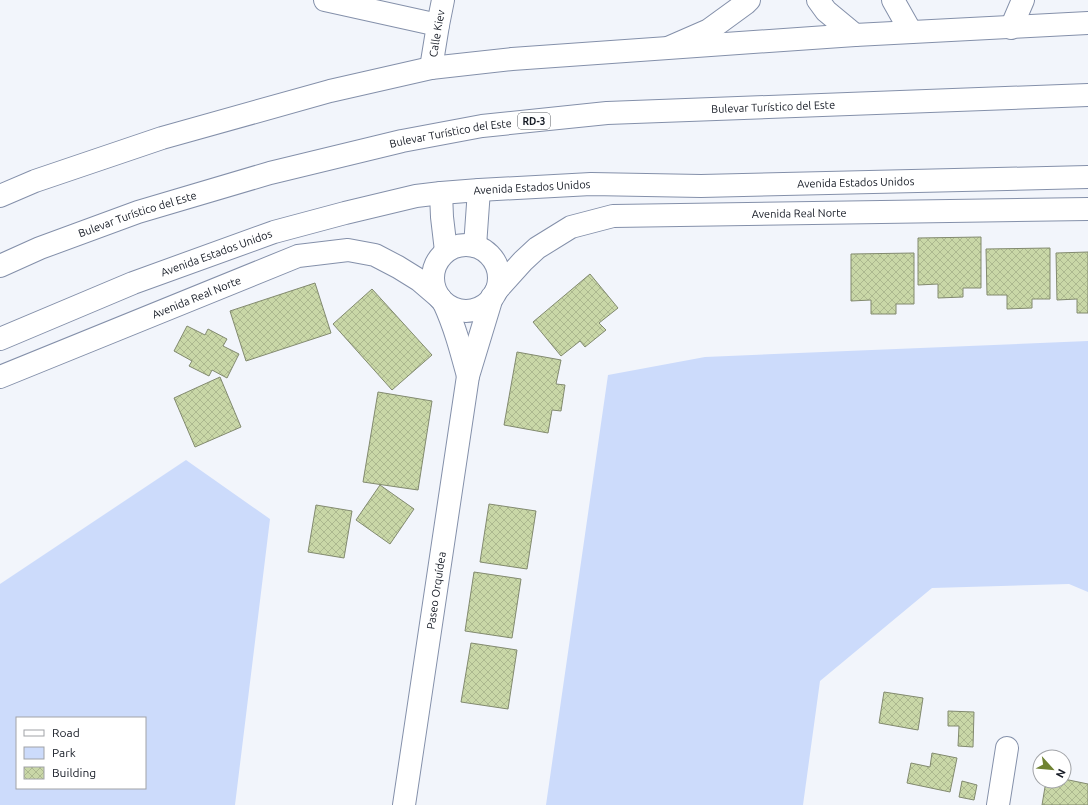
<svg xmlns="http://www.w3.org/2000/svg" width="1088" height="805" font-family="Ubuntu,sans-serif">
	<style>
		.green { fill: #ccdbfb; fill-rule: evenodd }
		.building { fill: url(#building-cross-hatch); stroke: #828a6f }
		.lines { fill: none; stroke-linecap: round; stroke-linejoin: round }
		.minor-casing { stroke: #8490aa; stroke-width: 24 }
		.highway-casing { stroke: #8490aa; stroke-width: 24 }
		.minor { stroke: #fff; stroke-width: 22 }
		.highway { stroke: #fff; stroke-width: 22 }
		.labels { text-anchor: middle; stroke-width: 3.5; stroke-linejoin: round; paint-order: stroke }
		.shield { fill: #fff; stroke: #5a5e65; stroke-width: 1 }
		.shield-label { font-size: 10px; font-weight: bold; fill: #141923 }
		.street-label { font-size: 11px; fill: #141923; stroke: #fff }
	</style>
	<defs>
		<pattern id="building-cross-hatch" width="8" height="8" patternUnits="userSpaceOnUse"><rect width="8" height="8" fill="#c9d7a7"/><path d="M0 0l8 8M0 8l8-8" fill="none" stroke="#acb88f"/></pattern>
	</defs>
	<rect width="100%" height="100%" fill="#f2f5fb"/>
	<g class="green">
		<polygon points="1088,341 1088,592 1069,584 932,588 820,681 803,805 546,805 608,375 705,357"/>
		<path d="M186 460 270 519 235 805H0V584ZM17 718H145V788H17Z"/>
	</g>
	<g class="building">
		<polygon points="981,237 981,288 963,288 963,297 938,298 938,284 918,285 918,238"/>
		<polygon points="1050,248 1050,299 1032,299 1032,308 1007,309 1007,295 987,295 986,249"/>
		<polygon points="1088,252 1088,313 1077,313 1077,299 1057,300 1056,253"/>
		<polygon points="914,253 914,304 896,304 896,314 871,314 871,300 851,301 851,254"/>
		<polygon points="590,274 618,308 599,323 606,330 585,347 580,341 561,356 533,322"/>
		<polygon points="315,283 331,333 246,361 230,311"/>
		<polygon points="372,289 432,355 392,390 333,324"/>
		<polygon points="187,326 205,335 208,329 227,339 223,346 239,354 227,378 212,370 209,376 189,366 192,361 174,351"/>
		<polygon points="517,352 561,360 556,384 565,385 561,411 552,410 548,433 504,425"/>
		<polygon points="220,377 241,427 195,447 174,398"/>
		<polygon points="378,392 432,401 418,490 363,482"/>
		<polygon points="380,485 414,509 390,544 356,520"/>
		<polygon points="489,504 536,511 527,569 480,562"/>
		<polygon points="316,505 352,511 344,558 308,552"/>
		<polygon points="474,572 521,579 512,638 465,631"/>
		<polygon points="471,643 517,650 508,709 461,702"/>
		<polygon points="884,692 923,698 918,730 879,723"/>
		<polygon points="948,711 974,712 973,747 958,746 959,726 948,726"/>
		<polygon points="932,753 957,758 950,792 907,783 911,763 930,767"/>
		<polygon points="1064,779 1088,784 1088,805 1042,805 1045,787 1055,781 1064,781"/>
		<polygon points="962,781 977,785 974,800 959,797"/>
	</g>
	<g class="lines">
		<defs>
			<g id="minor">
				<polyline points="325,0 438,25"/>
				<polyline points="818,0 826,11 855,35"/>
				<polyline points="893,0 911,32"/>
				<polyline points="1011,28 1023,0"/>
				<polyline points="670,47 709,30 746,3 749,0"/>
				<path id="s1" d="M431 68 438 25 443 0"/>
				<polyline points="441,193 442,217 446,251"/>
				<circle cx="466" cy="278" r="33"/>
				<polyline points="475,246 479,190"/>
				<path id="s2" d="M496 291 523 261 537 248 571 227 613 216 1088 209"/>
				<path d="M444 303C455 327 461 350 468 376"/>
				<path id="s3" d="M0 339 133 283 274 232 345 213 416 196 441 193 479 190 591 184 701 186 1088 177"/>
				<path id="s4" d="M0 377 298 256 348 250 375 255 398 267 419 280 440 298"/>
				<path id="s5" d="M404 805 468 376 492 297"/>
				<polyline points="998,805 1007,748"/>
			</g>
			<g id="highway">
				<polyline points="0,196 35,181 162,138 330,91 431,68 512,59 668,48 855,35 1088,23"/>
				<path id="s6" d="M0 266 40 248 138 212 270 173 402 141 482 126 607 113 1088 95"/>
			</g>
		</defs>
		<use href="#minor" class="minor-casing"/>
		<use href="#highway" class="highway-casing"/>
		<use href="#minor" class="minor"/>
		<use href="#highway" class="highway"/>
	</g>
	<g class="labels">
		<rect class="shield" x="518" y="113" width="32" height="16" rx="3"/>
		<g class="shield-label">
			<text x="534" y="125">RD-3</text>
		</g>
		<g class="street-label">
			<text dy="4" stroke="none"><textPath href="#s1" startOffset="35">Calle Kiev</textPath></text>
			<text dy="4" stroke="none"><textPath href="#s6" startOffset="795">Bulevar Turístico del Este</textPath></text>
			<text dy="4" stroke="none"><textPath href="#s6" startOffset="471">Bulevar Turístico del Este</textPath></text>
			<text dy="4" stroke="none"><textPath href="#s3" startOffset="881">Avenida Estados Unidos</textPath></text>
			<text dy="4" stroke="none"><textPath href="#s3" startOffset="557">Avenida Estados Unidos</textPath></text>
			<text dy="4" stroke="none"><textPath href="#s2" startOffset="329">Avenida Real Norte</textPath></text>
			<text dy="4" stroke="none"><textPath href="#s6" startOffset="147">Bulevar Turístico del Este</textPath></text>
			<text dy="4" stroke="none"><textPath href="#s3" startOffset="233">Avenida Estados Unidos</textPath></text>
			<text dy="4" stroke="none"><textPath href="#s4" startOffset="212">Avenida Real Norte</textPath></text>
			<text dy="4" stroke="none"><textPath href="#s5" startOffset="217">Paseo Orquídea</textPath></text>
		</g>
	</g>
	<rect x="16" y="717" width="130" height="72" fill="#ffffff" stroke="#a1a3a7"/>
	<rect x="24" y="730" width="20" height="6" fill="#ffffff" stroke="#a1a3a7"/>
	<text x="52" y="737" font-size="12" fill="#141923">Road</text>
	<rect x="24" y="747" width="20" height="12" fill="#ccdbfb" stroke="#a1a3a7"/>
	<text x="52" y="757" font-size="12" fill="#141923">Park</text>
	<rect x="24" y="767" width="20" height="12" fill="url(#building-cross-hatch)" stroke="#a1a3a7"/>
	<text x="52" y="777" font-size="12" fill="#141923">Building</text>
	<g transform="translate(1052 769) rotate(117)"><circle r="19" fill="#ffffff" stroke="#a1a3a7"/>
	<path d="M0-3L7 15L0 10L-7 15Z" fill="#6f8232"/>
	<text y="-6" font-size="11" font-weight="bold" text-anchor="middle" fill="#141923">N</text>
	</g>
</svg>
